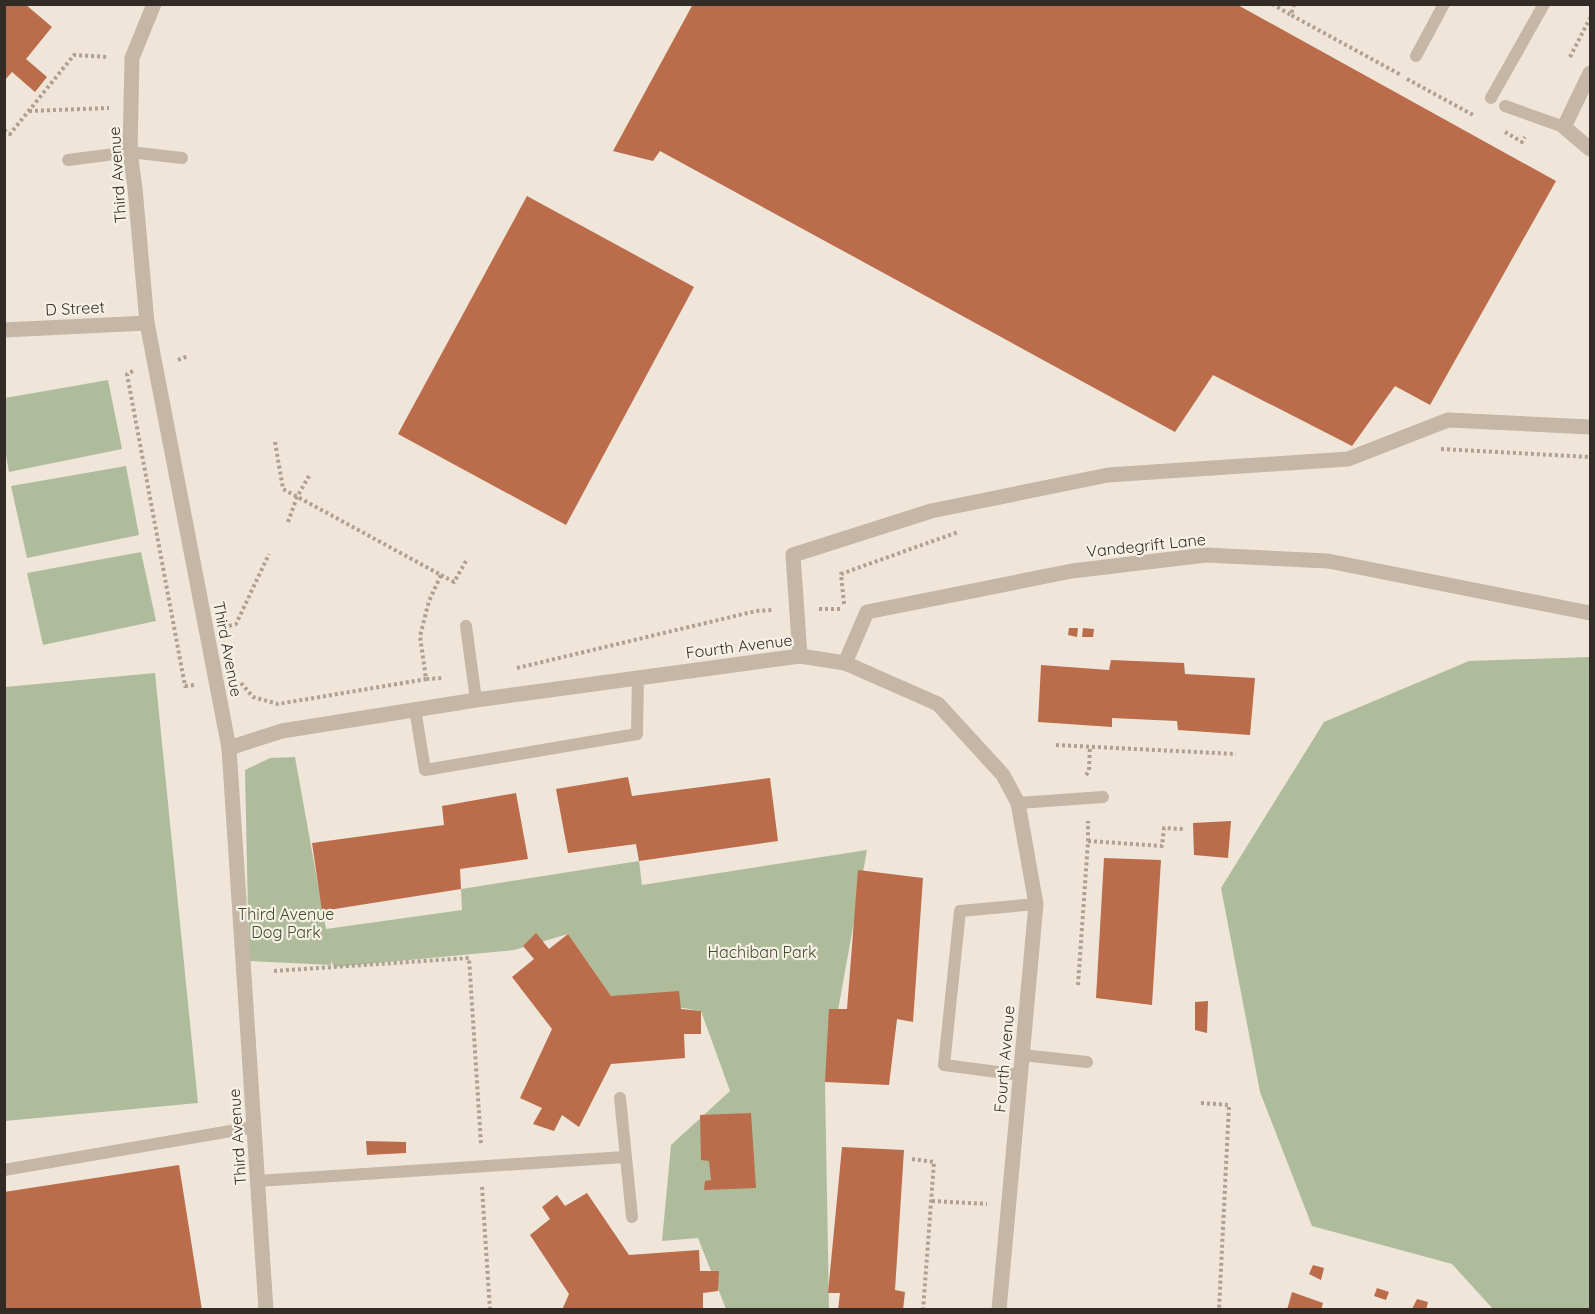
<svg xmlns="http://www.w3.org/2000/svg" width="1595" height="1314" font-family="Quicksand,sans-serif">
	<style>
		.green { fill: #afbc9b }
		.building { fill: #bb6c4b }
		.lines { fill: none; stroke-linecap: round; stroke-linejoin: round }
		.path { stroke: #b1a091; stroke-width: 4; stroke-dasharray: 3 3; stroke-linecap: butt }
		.service { stroke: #c5b6a6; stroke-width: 12 }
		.minor { stroke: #c5b6a6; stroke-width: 15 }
		.labels { text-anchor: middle; stroke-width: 4.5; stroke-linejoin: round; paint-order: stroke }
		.street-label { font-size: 16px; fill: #322b26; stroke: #f7f0e5 }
		.park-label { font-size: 16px; fill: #404e2c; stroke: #f7f0e5 }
	</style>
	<rect width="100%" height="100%" fill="#efe6d9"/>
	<g class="green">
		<polygon points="108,380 122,449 9,472 5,450 5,398"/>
		<polygon points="126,466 139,535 27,558 11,486"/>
		<polygon points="141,552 156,621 43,645 27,573"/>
		<polygon points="1590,657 1590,1309 1493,1309 1452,1264 1312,1226 1260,1092 1221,888 1324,722 1469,661"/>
		<polygon points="155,673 198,1103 5,1121 5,687"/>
		<polygon points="295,757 326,929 462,910 461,889 639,861 642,885 867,850 825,1082 829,1309 726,1309 698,1238 662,1241 671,1145 730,1091 701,1011 611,996 568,934 514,950 334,967 331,961 331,965 249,961 245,770 270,758"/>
	</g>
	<g class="building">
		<polygon points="4,4 25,4 52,27 26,59 47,77 35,92 12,72 4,81"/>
		<polygon points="693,4 1236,4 1556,181 1430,405 1395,386 1352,446 1213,375 1175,432 660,151 653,161 613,151"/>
		<polygon points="527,196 694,287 566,525 398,434"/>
		<polygon points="1069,628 1078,628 1077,637 1068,635"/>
		<polygon points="1083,628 1094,629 1093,637 1082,637"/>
		<polygon points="1111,660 1184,663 1185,674 1255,678 1250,735 1178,730 1177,721 1112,718 1112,727 1038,722 1041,665 1109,670"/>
		<polygon points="628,777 632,796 770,778 778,841 639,861 636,844 568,853 556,789"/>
		<polygon points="516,793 528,859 460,869 461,889 322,911 312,843 444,825 442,806"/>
		<polygon points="1231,821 1228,858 1194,855 1193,823"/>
		<polygon points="1104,858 1161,860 1152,1005 1096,998"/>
		<polygon points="858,870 923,878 913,1022 897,1019 889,1085 825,1082 829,1009 847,1009"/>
		<polygon points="536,933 549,949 568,934 611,996 679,991 681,1009 701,1011 701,1034 684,1034 685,1058 611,1064 579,1127 562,1115 554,1131 533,1124 542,1108 520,1098 552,1029 512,977 534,959 523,946"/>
		<polygon points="1208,1001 1207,1033 1195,1030 1195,1002"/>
		<polygon points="751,1113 756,1188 704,1190 705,1181 711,1180 709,1161 701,1160 700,1115"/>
		<polygon points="366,1141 406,1142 406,1153 367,1155"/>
		<polygon points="842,1147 904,1150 895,1290 905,1292 903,1310 838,1310 840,1293 828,1293"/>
		<polygon points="179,1165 202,1310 4,1310 4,1192"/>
		<polygon points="587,1193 629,1255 699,1250 700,1271 719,1271 718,1291 703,1293 703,1310 562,1310 569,1294 530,1235 550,1219 542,1207 557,1195 565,1206"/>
		<polygon points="1313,1265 1324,1268 1321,1280 1309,1274"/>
		<polygon points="1377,1288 1389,1292 1386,1300 1374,1296"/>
		<polygon points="1292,1292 1323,1303 1321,1310 1287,1310"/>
		<polygon points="1417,1299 1428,1302 1426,1310 1412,1309"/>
	</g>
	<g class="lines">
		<g class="path">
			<polyline points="1272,4 1291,15"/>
			<polyline points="1294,4 1291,15 1401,75"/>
			<polyline points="1570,57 1590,18"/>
			<polyline points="1407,79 1475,116"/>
			<polyline points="29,111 109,108"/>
			<polyline points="4,130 10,134 74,55 108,57"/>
			<polyline points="1505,132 1522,142 1525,137"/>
			<polyline points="178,360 188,356"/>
			<polyline points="133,371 127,374 185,686 195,685"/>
			<polyline points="275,442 283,489 441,575 429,601 420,636 426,679 444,678"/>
			<polyline points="1441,449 1590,457"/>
			<polyline points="288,522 297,497 309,476"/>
			<polyline points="441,575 454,582 466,561"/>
			<polyline points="844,604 841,574 958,532"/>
			<polyline points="819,609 842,609"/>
			<polyline points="229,626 236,624 269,554"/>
			<polyline points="517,668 756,611 773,610"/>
			<polyline points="241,683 253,697 278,704 426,679"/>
			<polyline points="1056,745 1236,754"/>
			<polyline points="1086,775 1089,771 1090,746"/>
			<polyline points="1088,841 1162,846 1164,828 1184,829"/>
			<polyline points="274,971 469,958 481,1144"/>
			<polyline points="1078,985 1088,841 1088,821"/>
			<polyline points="1201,1103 1229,1105 1219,1310"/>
			<polyline points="912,1159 934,1162 923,1310"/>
			<polyline points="482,1187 490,1310"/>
			<polyline points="932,1201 987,1204"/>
		</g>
		<g class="service">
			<polyline points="1416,56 1444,4"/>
			<polyline points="1491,98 1544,4"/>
			<polyline points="1505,106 1564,127"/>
			<polyline points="68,160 130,152 182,158"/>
			<polyline points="466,626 476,700"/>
			<polyline points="415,709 425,770 637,734 638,677"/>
			<polyline points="1018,803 1103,797"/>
			<polyline points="1022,1055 1087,1062"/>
			<polyline points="1021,1075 944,1065 960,911 1036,904"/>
			<polyline points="620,1098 632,1217"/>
			<polyline points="4,1170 254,1127"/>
			<polyline points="257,1181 625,1157"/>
		</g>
		<g class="minor">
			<polyline points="154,4 132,58 130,152 135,188 147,323 229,748 266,1310"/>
			<polyline points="1590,73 1564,127 1590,149"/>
			<polyline points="4,330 147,323"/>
			<polyline points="800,656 793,555 931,511 1108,475 1348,459 1448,420 1590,427"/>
			<polyline points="845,663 867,612 1072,571 1206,555 1328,561 1590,613"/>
			<polyline points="229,748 282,731 476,700 800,656 845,663 938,704 1003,775 1018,803 1036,904 999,1310"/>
		</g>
	</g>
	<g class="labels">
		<g class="street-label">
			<text transform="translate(117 175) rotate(-94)" y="6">Third Avenue</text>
			<text transform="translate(75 308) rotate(-3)" y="6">D Street</text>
			<text transform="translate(1146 545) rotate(-6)" y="6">Vandegrift Lane</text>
			<text transform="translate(739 646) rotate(-7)" y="6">Fourth Avenue</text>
			<text transform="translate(228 649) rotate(79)" y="6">Third Avenue</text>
			<text transform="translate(1004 1059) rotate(-85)" y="6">Fourth Avenue</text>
			<text transform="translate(237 1137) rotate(-94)" y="6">Third Avenue</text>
		</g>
		<g class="park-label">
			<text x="286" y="920">Third Avenue<tspan x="286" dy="18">Dog Park</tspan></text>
			<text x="762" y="958">Hachiban Park</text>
		</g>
	</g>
	<rect width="1595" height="1314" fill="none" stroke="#322b26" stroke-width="12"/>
</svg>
